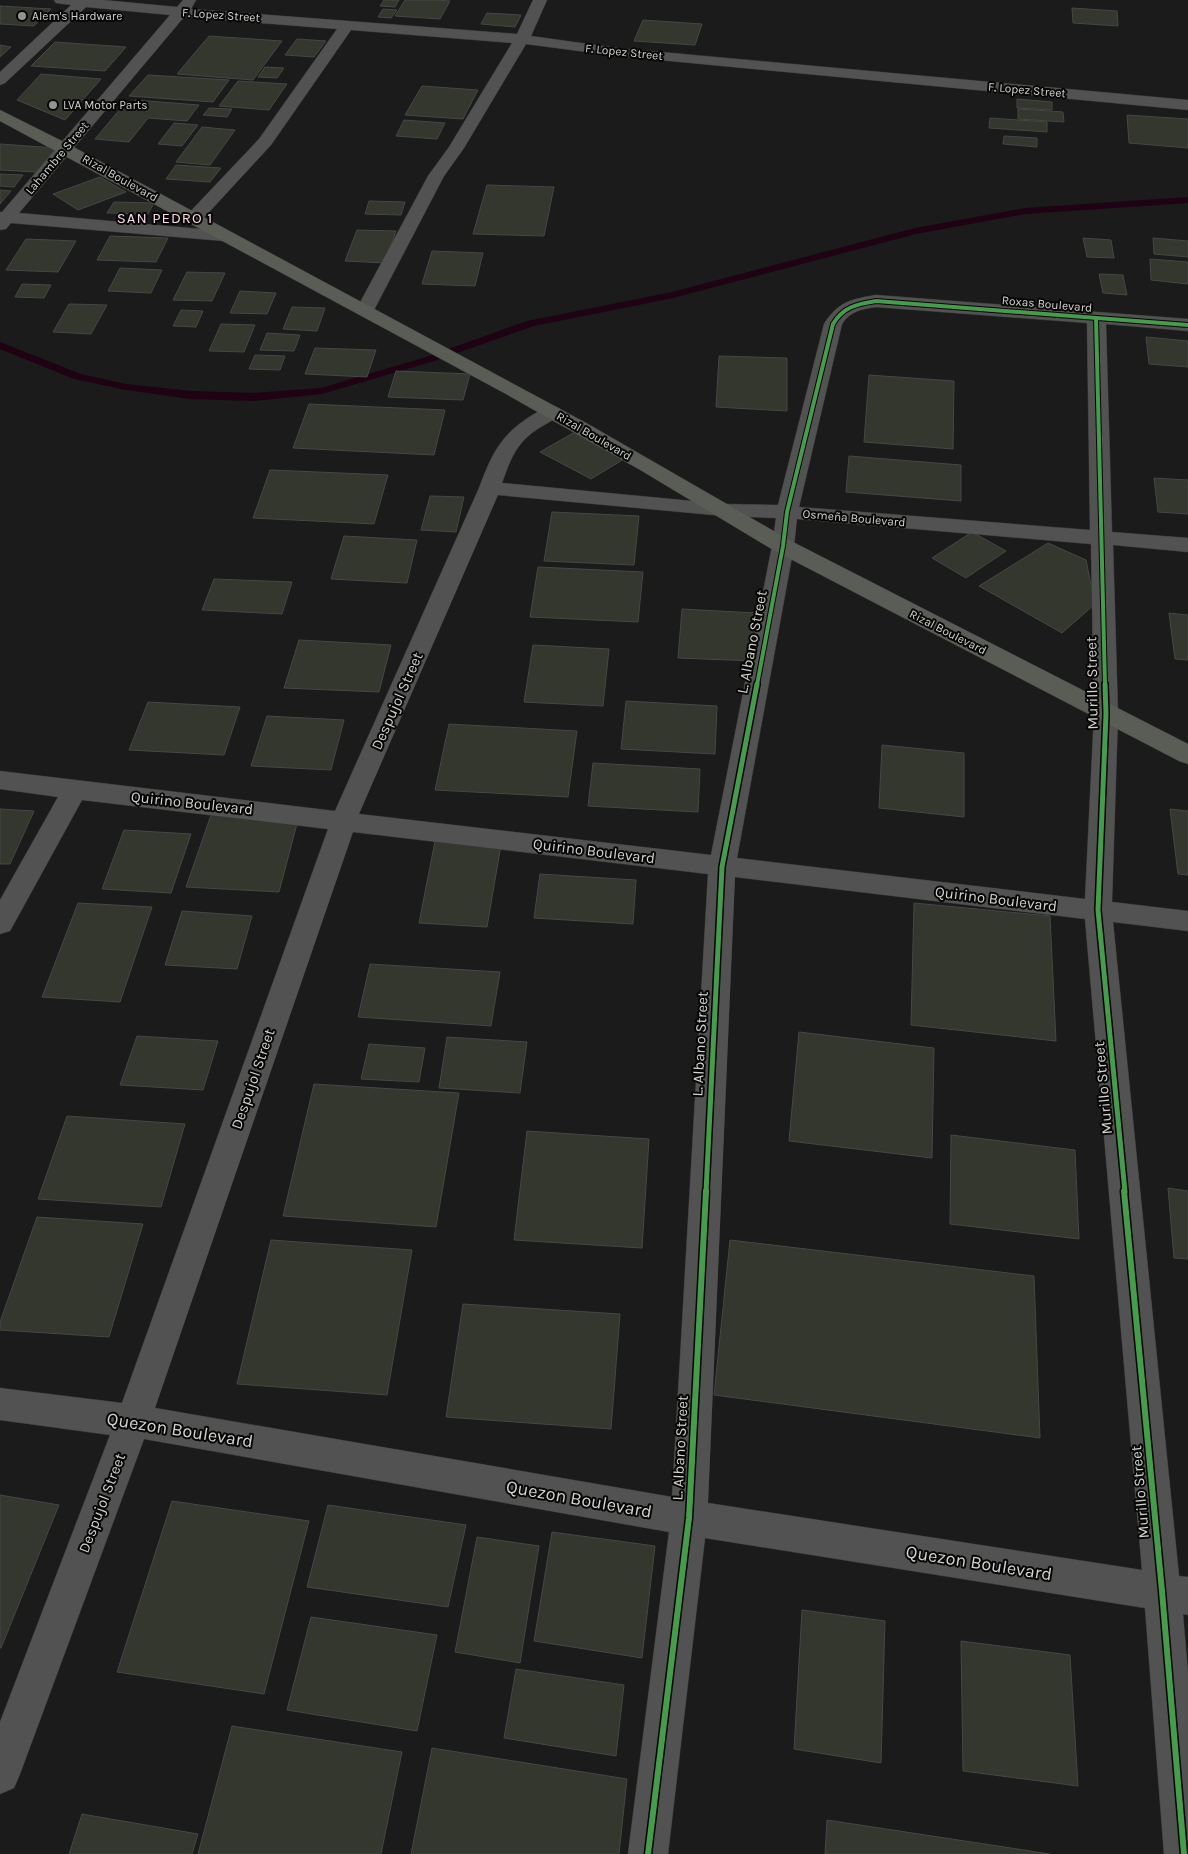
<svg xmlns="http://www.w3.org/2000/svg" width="1188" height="1854" font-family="Karla,sans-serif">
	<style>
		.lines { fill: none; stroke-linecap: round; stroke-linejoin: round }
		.stream { fill: #1f0214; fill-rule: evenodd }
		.building { fill: #33372e; stroke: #464746 }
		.minor-casing { stroke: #363735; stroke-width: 1 }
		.major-casing { stroke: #363735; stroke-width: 1 }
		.minor { fill: #515251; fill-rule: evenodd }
		.major { fill: #5a5d56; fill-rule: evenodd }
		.cycleway-far2-casing { stroke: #060605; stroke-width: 6 }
		.cycleway-far1-casing { stroke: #060605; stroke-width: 8 }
		.cycleway-casing { stroke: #060605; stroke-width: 9 }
		.cycleway-far2 { stroke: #469c4c; stroke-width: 4 }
		.cycleway-far1 { stroke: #469c4c; stroke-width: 5 }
		.cycleway { stroke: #469c4c; stroke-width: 6 }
		.poi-dot { fill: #939492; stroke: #060605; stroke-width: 2 }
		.labels { text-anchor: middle; stroke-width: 4; stroke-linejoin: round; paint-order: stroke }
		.far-street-label { font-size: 12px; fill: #d4d5d3; stroke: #060605 }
		.far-poi-label { font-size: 12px; fill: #d4d5d3; stroke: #060605; text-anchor: start }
		.far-quarter-label { font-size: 15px; letter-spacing: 1px; fill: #f9daea; stroke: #060605 }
		.street-label { font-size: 15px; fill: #d4d5d3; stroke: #060605 }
		.near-street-label { font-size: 18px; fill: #d4d5d3; stroke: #060605 }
	</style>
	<rect width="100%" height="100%" fill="#1a1b1a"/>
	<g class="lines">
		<polygon class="stream" points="1188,197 1188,203 1025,214 916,234 673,298 534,326 434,361 322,394 253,401 191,399 126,390 74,379 0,349 0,342 81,374 126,384 191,391 253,393 321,388 426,357 527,321 672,292 915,228 1025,208"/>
	</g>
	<g class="building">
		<polygon points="384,0 399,0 395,7 380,6"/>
		<polygon points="405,0 437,0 450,1 440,19 395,16"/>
		<polygon points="0,6 51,9 34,26 0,24"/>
		<polygon points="1072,8 1117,11 1118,26 1073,23"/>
		<polygon points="383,9 397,10 391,18 378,17"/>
		<polygon points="487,13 521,15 515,27 481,24"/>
		<polygon points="643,20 702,24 695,45 634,41"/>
		<polygon points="209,36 282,41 253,80 177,74"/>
		<polygon points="297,39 326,41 314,57 285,55"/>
		<polygon points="55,42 126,47 105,71 31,66"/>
		<polygon points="0,45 11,47 0,57"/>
		<polygon points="265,67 284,68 277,78 258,77"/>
		<polygon points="41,74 101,79 65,120 17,100"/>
		<polygon points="148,75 229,80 213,102 129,96"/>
		<polygon points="238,81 287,84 269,110 219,106"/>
		<polygon points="422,86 478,90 463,119 405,115"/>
		<polygon points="1017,99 1052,102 1052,110 1017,108"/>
		<polygon points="135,100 199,105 187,121 148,118 129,142 95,139 126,102 133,103"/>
		<polygon points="209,108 232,109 227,117 203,115"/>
		<polygon points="1018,109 1063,112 1064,122 1018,119"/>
		<polygon points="1127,115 1188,119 1188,148 1129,143"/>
		<polygon points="990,118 1047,122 1047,132 989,128"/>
		<polygon points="404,120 445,123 437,139 396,136"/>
		<polygon points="174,123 198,125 182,146 158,144"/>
		<polygon points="202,127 235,130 210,165 176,162"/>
		<polygon points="1004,136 1037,138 1037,147 1003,144"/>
		<polygon points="0,144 56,148 36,172 0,170"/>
		<polygon points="176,165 221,168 210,182 166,179"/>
		<polygon points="0,174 23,175 14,187 0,186"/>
		<polygon points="100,177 126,192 78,210 53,194"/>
		<polygon points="487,185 554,187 544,236 473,234"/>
		<polygon points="0,190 11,191 0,204"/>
		<polygon points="369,201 405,202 401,215 365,214"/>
		<polygon points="114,202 154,203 148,214 107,213"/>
		<polygon points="357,230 396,231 385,263 345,261"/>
		<polygon points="110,236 168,238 156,262 97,260"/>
		<polygon points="1083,238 1111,240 1114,258 1087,257"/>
		<polygon points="1153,238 1188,241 1188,257 1154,254"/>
		<polygon points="26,239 76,241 58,272 6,270"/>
		<polygon points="432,251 483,253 475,286 422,284"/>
		<polygon points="1150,259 1188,262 1188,284 1151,280"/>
		<polygon points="120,268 162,270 151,293 108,291"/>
		<polygon points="187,272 225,273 212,301 173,300"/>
		<polygon points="1099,274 1123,275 1127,295 1103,293"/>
		<polygon points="22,284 51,285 44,298 15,297"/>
		<polygon points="240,291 276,293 267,314 230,313"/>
		<polygon points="69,304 107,305 91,334 53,332"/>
		<polygon points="292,307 325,308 317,331 283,329"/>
		<polygon points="181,310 203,311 196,327 173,326"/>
		<polygon points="221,324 255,325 244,352 209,351"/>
		<polygon points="267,333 300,335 294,351 260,350"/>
		<polygon points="1146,337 1188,341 1188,367 1149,364"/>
		<polygon points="315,348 376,350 367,377 305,374"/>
		<polygon points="255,355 285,356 280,370 249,369"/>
		<polygon points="719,356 787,358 787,411 716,407"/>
		<polygon points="396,371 470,374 463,400 388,397"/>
		<polygon points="869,375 954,381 953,449 864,442"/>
		<polygon points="309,404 445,410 434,455 293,448"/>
		<polygon points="573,433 624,459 591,479 540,452"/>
		<polygon points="849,456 961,465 961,501 846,492"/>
		<polygon points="270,470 388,475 374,524 253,518"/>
		<polygon points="1154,478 1188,480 1188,514 1158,512"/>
		<polygon points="430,496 464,497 456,532 421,530"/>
		<polygon points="552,512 639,516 634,565 544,561"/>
		<polygon points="972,532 1006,551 966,578 932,558"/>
		<polygon points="344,536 417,540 407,583 331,579"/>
		<polygon points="1048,543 1086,560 1095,604 1062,633 979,586"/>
		<polygon points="538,567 643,572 638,622 530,617"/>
		<polygon points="214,579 292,582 282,614 202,610"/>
		<polygon points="682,609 756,613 755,661 678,658"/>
		<polygon points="1169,613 1188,615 1188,660 1175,659"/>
		<polygon points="299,640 391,645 379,692 284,688"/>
		<polygon points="533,645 609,649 603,706 524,702"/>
		<polygon points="626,701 717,706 715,754 621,749"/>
		<polygon points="148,702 240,707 224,755 129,750"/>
		<polygon points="267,716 344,720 331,770 251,766"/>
		<polygon points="449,724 577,731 568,797 435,790"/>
		<polygon points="882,745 964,753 964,817 879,808"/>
		<polygon points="593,763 700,769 698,812 588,806"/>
		<polygon points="0,809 34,811 10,864 0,864"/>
		<polygon points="1170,809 1188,811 1188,875 1178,874"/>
		<polygon points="211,815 298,820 279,892 186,887"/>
		<polygon points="124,830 191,834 171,893 102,889"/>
		<polygon points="435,841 501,845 487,927 419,923"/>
		<polygon points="540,874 636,880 633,924 534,918"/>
		<polygon points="78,903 152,907 120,1002 42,997"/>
		<polygon points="914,903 1050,916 1056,1041 911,1025"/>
		<polygon points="182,911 252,916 237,969 165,965"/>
		<polygon points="370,964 500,972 491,1026 358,1017"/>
		<polygon points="799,1032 934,1048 932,1158 789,1141"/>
		<polygon points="137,1036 218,1041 203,1090 120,1085"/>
		<polygon points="447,1037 527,1042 520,1093 439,1088"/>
		<polygon points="369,1044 425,1048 419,1082 361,1079"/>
		<polygon points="314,1084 459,1093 436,1227 283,1216"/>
		<polygon points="67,1116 185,1124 161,1207 38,1199"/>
		<polygon points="527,1131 649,1139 642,1248 514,1240"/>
		<polygon points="951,1135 1075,1150 1079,1239 950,1224"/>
		<polygon points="1168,1188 1188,1191 1188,1259 1174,1258"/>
		<polygon points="37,1217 143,1224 109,1337 0,1330 0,1322"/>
		<polygon points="271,1240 412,1250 387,1395 237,1384"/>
		<polygon points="730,1240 1034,1276 1040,1438 714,1395"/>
		<polygon points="463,1304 620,1314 611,1429 446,1417"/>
		<polygon points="0,1495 59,1505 1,1648 0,1648"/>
		<polygon points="172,1501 309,1521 264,1694 117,1672"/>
		<polygon points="328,1505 466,1525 448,1607 307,1587"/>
		<polygon points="552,1532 655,1546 642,1658 534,1641"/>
		<polygon points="477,1537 539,1546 520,1663 455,1652"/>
		<polygon points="802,1610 885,1621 881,1763 794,1749"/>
		<polygon points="311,1617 437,1635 417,1731 287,1710"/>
		<polygon points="961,1641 1070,1655 1078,1786 963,1771"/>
		<polygon points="516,1669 624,1685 616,1756 504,1738"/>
		<polygon points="232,1726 402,1752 381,1854 198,1854"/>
		<polygon points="432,1748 627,1779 619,1854 411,1854"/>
		<polygon points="82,1814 198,1834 192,1854 69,1854"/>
		<polygon points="827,1820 1050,1854 825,1854"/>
	</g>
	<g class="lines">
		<defs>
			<g id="minor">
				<polygon points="54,0 103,0 177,7 183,0 196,0 191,9 517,34 533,0 547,0 531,36 617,48 1188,100 1188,110 617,56 526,44 464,148 444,176 374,310 372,314 365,316 358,314 356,310 428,176 449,147 512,43 351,30 271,145 199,223 193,224 187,223 184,219 187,215 259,139 337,29 184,17 19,213 224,231 230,232 233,236 230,240 224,241 11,223 6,229 0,230 0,212 2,212 170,15 86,7 5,83 0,85 0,72 71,5 56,3"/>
				<path d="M876 295 1188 319V331L1106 324 1112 532 1188 538V552L1113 545 1118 714 1112 902 1188 911V931L1113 922 1179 1576 1188 1577V1615L1183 1614 1188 1673V1854H1164L1145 1608 705 1538 668 1854H628L669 1532 144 1439 20 1774 14 1788 0 1794V1722L110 1435 0 1420V1388L122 1403 328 829 82 800 10 931 0 934V900L58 797 0 789V771L335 811 479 488C492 453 501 434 534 414 543 409 549 405 559 408L562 412C557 419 547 423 539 428 516 443 511 458 502 483L724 504 778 505 824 324C838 302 851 299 876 295ZM876 307 1087 323 1090 530 799 507 842 324C850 311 862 309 876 307ZM498 495 724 516 776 518 772 546 711 855 359 814ZM797 519 1091 544 1094 714 1085 899 737 858 794 546ZM353 832 708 874 672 1497 155 1408ZM735 877 1085 919 1142 1570 708 1503Z"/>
			</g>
			<polygon id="major" points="0,110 66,143 588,424 791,541 1188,744 1188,764 1179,761 775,551 642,471 506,394 0,121"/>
		</defs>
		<use href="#minor" class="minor-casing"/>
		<use href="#major" class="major-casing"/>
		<use href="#minor" class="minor"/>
		<use href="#major" class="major"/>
		<defs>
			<g id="cycleway-far2">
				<polyline points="1096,318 1105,685"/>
				<path d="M757 685 783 546 787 512 833 324C843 307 857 304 876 301L1188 325"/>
			</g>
			<g id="cycleway-far1">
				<polyline points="1105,684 1106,714 1098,910 1125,1192"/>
				<polyline points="706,1192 722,867 757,684"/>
			</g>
			<g id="cycleway">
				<polyline points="1124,1191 1162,1591 1184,1854"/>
				<polyline points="648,1854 689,1518 706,1191"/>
			</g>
		</defs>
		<use href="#cycleway-far2" class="cycleway-far2-casing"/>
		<use href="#cycleway-far1" class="cycleway-far1-casing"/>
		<use href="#cycleway" class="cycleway-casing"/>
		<use href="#cycleway-far2" class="cycleway-far2"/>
		<use href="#cycleway-far1" class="cycleway-far1"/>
		<use href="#cycleway" class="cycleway"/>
	</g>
	<g class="poi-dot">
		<circle cx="22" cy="16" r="5"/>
		<circle cx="53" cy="105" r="5"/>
	</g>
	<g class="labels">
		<g class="far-street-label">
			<text transform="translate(221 15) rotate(4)" y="4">F. Lopez Street</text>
			<text transform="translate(624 52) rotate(6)" y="4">F. Lopez Street</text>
			<text transform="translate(1027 90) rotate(5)" y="4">F. Lopez Street</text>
			<text transform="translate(57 158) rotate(-50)" y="4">Lahambre Street</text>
			<text transform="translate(120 178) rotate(29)" y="4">Rizal Boulevard</text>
			<text transform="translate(1047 304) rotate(5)" y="4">Roxas Boulevard</text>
			<text transform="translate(594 436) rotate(30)" y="4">Rizal Boulevard</text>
			<text transform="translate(854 518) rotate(5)" y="4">Osmeña Boulevard</text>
			<text transform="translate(948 632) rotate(27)" y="4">Rizal Boulevard</text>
		</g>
		<g class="far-poi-label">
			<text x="32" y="20">Alem's Hardware</text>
			<text x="63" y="109">LVA Motor Parts</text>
		</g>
		<g class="far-quarter-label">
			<text x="165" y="223">SAN PEDRO 1</text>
		</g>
		<g class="street-label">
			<text transform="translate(752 642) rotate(-79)" y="5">L. Albano Street</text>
			<text transform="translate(1092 683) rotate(-91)" y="5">Murillo Street</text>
			<text transform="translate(397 701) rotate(-66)" y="5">Despujol Street</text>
			<text transform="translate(192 803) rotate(6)" y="5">Quirino Boulevard</text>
			<text transform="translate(594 851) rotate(7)" y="5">Quirino Boulevard</text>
			<text transform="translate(996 899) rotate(7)" y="5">Quirino Boulevard</text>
			<text transform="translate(700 1044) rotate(-87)" y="5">L. Albano Street</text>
			<text transform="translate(253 1079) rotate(-71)" y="5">Despujol Street</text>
			<text transform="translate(1103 1088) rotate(-95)" y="5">Murillo Street</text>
			<text transform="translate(680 1448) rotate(-87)" y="5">L. Albano Street</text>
			<text transform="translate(1140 1492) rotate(-95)" y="5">Murillo Street</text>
			<text transform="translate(102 1503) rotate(-69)" y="5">Despujol Street</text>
		</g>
		<g class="near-street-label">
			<text transform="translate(180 1430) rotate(9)" y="6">Quezon Boulevard</text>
			<text transform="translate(579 1499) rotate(10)" y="6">Quezon Boulevard</text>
			<text transform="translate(979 1563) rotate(9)" y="6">Quezon Boulevard</text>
		</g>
	</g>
</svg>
